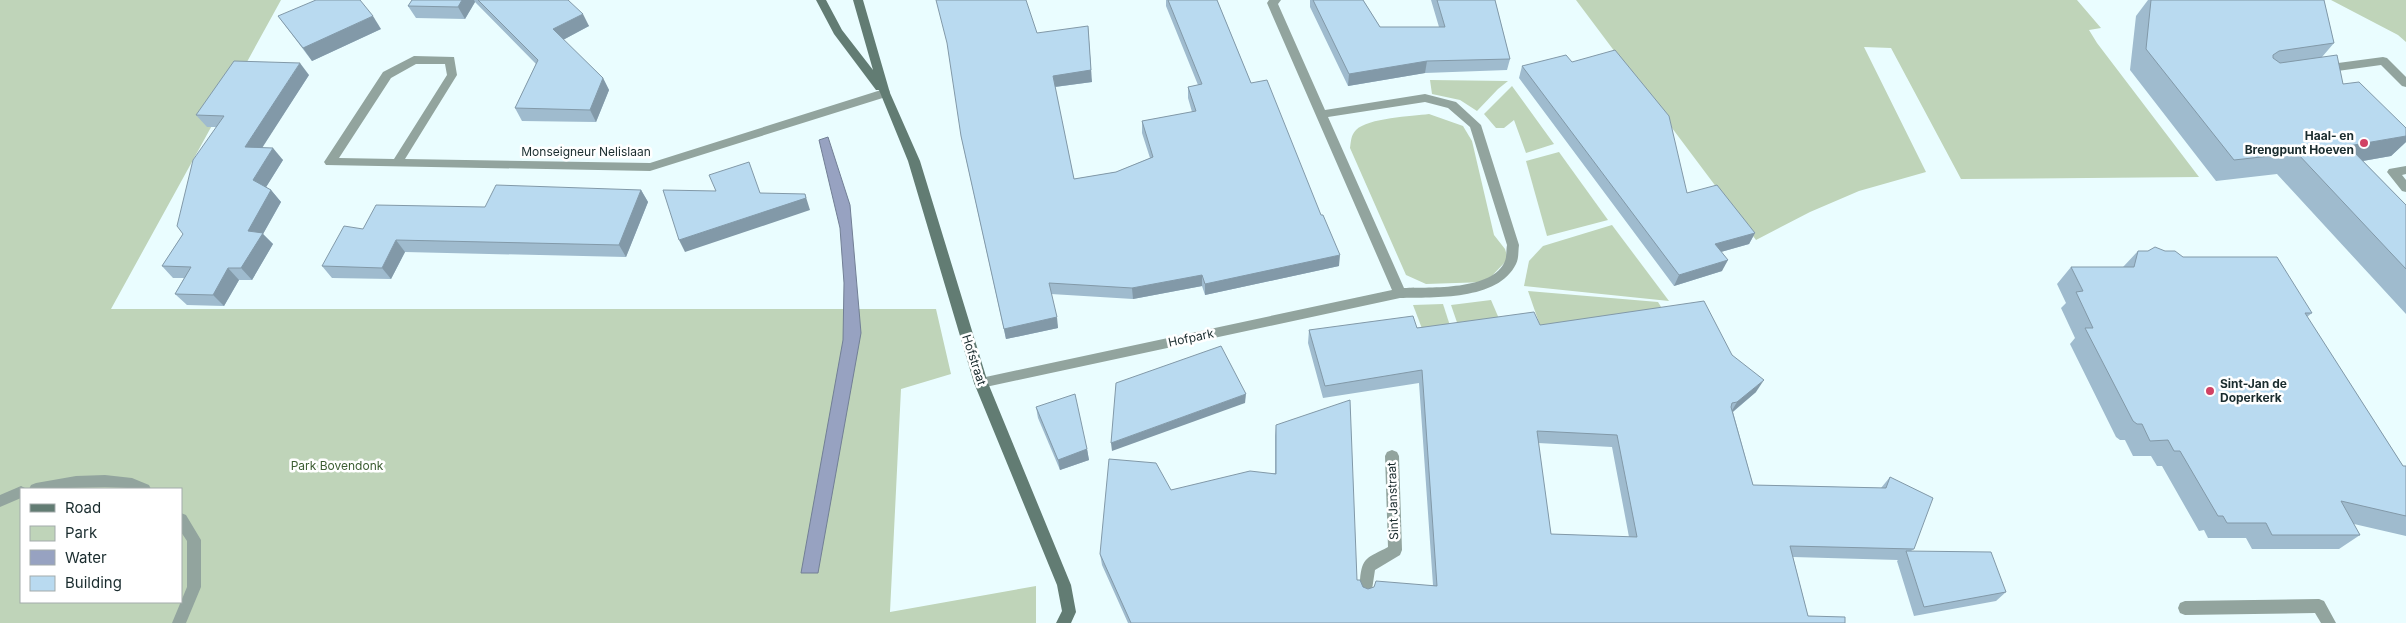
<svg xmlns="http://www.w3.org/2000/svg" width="2406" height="623" font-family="Inter,sans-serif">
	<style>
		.green { fill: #bfd4b9; fill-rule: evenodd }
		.water { fill: #97a2c1; stroke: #727f95 }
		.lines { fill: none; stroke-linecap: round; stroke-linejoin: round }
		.lane { fill: #92a49e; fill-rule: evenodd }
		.street { fill: #92a49e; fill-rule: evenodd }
		.secondary { fill: #627c73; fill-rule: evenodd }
		.wall { fill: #9fbbce; fill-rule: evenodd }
		.shaded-wall { fill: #8299a8 }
		.building { fill: #b9daf0; stroke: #8299a8; fill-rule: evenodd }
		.poi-dot { fill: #d14264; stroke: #fff; stroke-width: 2 }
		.labels { text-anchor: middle; stroke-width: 5; stroke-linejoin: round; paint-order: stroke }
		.poi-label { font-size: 12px; font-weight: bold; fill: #1a2c2e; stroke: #fff; text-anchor: end }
		.street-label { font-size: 12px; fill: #1a2c2e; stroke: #fff }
		.park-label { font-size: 12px; fill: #3c5d32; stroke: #fff }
	</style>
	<rect width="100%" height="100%" fill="#eafdff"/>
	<g class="green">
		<path d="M0 0H281L111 309H936L951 374 901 389 890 612 1036 586V623H0ZM21 489H181V602H21Z"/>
		<polygon points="1576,0 2077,0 2101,28 2089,30 2097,43 2199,177 1961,179 1891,48 1864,47 1926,172 1859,191 1810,212 1756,240"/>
		<polygon points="2331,0 2406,0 2406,42 2398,35"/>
		<polygon points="1430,80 1508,81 1498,89 1477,111 1460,100 1432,94"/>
		<polygon points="1512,86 1554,144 1526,153 1514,120 1504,128 1496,128 1484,114"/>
		<path d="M1429 114 1463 126 1472 141 1494 235 1505 249 1508 259 1486 282 1426 284 1406 275 1350 148C1351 141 1351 135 1356 130 1368 118 1412 116 1429 114Z"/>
		<polygon points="1559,152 1608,220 1547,236 1526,161"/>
		<polygon points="1612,225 1669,301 1524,286 1529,261 1543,246"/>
		<polygon points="1528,291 1658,302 1668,318 1544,337"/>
		<polygon points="1491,300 1503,328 1461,334 1451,305"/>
		<polygon points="1443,304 1453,335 1426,339 1413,305"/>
	</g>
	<polygon class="water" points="828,137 850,205 861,333 818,573 801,573 843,340 844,283 840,228 819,140"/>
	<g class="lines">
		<g class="lane">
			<path d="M1392 450 1397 452 1399 456 1402 550 1400 555 1375 570 1371 596 1366 598 1361 596C1358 590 1359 586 1360 580 1362 556 1368 558 1388 547L1385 456 1387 452Z"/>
			<polygon points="2319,599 2324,601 2336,623 2321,623 2315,613 2185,615 2180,613 2178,608 2180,603 2185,601"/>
		</g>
		<g class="street">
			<path d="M1269 0H1281L1278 4 1325 110 1425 94 1456 102 1481 125 1519 245C1518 252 1519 258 1516 264 1498 301 1434 297 1400 298L981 388 976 387 974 383 976 379 981 378 1392 290 1267 3ZM1425 102 1448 108 1470 127 1507 245C1506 250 1507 256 1505 261 1493 291 1430 287 1404 288L1328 117Z"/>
			<path d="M414 56 454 57 457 75 405 159 650 163 881 90H889L890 93 889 96 650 171 326 165 324 162 326 159 383 72ZM416 64H445L447 75 394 159 339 158 391 78Z"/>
			<polygon points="2383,57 2387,58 2406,77 2406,87 2402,86 2381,65 2323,73 2318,69 2323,65"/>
			<polygon points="2406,166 2406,174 2402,175 2406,180 2406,192 2402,191 2387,172 2389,169"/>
			<polygon points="105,475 132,478 149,485 151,489 105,487 29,489 31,485 36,483 76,476"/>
			<polygon points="21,486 27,489 21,489 21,498 0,507 0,495"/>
			<polygon points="181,513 186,515 201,540 201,587 186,623 172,623 187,587 187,541 181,532"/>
		</g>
		<polygon class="secondary" points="816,0 826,0 842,30 873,70 853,0 863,0 890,93 920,161 988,383 1071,585 1076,612 1071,623 1056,623 1062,611 1057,585 974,383 908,161 879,90 876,90 834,34"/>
	</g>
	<g class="wall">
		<polygon points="412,0 568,0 589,26 563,40 603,78 609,90 596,122 522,121 515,108 536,64 475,2 465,19 416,18 408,6"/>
		<polygon points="1166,0 1217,0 1251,83 1339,266 1205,295 1202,286 1133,299 1051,294 1058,328 1006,339 961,136 1037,33 1092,82 1055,87 1074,179 1116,172 1150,158 1142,133 1142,121 1192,112 1188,98 1188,87 1198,85 1166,6"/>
		<polygon points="1310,0 1363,0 1380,27 1439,27 1431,0 1495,0 1510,59 1507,70 1425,73 1348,86 1310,7"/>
		<polygon points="2148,0 2324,0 2334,43 2322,57 2343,84 2406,128 2406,142 2391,156 2363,161 2406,205 2406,314 2277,174 2216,181 2130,70 2136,16"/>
		<polygon points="278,16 381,29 312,61"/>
		<polygon points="1522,66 1687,193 1755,233 1749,244 1721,252 1722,271 1674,286 1519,78"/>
		<polygon points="309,75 262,147 283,160 266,187 271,190 281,202 263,234 273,244 252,280 239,280 224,306 187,305 175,294 184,278 173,278 162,266 183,234 216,127 207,127 196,115"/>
		<polygon points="641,190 648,202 626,257 405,252 391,279 332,278 322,266 363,229"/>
		<polygon points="2138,251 2183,257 2312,313 2307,317 2403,466 2406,466 2406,536 2354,524 2360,535 2339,549 2252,549 2246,538 2208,538 2204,530 2199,531 2162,466 2157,466 2151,456 2133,456 2125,440 2120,440 2116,437 2070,344 2075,338 2061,308 2066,303 2057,284 2071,267 2123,267"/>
		<path d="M1540 325 1732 355 1756 392 1733 412 1753 485 1881 488 1890 477 1914 549 1911 551 2006 592 1996 601 1914 616 1897 561 1898 560 1793 557 1808 616 1845 623H1128L1102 565 1100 554 1171 490 1275 473V436L1276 425 1357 580 1363 587 1368 589 1433 585 1419 383 1323 398 1308 343 1309 330ZM1538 443 1612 447 1629 537 1551 534Z"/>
		<polygon points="1036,407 1087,449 1089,460 1060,470 1038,418"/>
	</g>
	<g class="shaded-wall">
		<polygon points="462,0 474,0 475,2 465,19 458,7"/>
		<polygon points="583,14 589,26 559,42 553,29"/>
		<polygon points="373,16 381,29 312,61 303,48"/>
		<polygon points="1088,26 1092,82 1054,87 1053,76"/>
		<polygon points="1427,61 1425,73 1348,86 1349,74"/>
		<polygon points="300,63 309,75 255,159 245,147"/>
		<polygon points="603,78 609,90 596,122 590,110"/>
		<polygon points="2406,136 2406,142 2391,156 2328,167 2348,146"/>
		<polygon points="273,148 283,160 263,192 253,180"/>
		<polygon points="271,190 281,202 263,234 273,244 252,280 241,268 248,231"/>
		<polygon points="641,190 648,202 626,257 619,245"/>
		<polygon points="805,194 810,210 685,252 679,240"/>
		<polygon points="1755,233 1749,244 1710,255 1715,244"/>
		<polygon points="396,240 405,252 391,279 382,268"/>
		<polygon points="1340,255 1339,266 1205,295 1205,284"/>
		<polygon points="1728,260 1722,271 1674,286 1679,275"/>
		<polygon points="228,268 239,280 224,306 213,295"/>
		<polygon points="1202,275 1202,286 1133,299 1132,288"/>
		<polygon points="1057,317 1058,328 1006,339 1004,329"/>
		<polygon points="1764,380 1756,392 1730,414 1737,402"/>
		<polygon points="1246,394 1245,403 1112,451 1111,443"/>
		<polygon points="1087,449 1089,460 1060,470 1058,460"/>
	</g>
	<g class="building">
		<polygon points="316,0 360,0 373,16 303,48 278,16"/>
		<polygon points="412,0 462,0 458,7 408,6"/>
		<polygon points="478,0 568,0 583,14 553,29 603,78 590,110 515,108 538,60"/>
		<polygon points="936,0 1026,0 1037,33 1088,26 1091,70 1053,76 1074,179 1116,172 1153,157 1142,121 1196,111 1188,87 1202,84 1168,0 1217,0 1251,83 1267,80 1321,215 1323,215 1340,255 1205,284 1202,275 1132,288 1049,283 1057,317 1004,329 961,136 947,43"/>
		<polygon points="1313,0 1363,0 1380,27 1445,27 1437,0 1495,0 1510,59 1427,61 1349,74"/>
		<polygon points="2151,0 2324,0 2334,43 2279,51 2273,55 2273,58 2280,63 2337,55 2343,84 2359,82 2406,128 2406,136 2348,146 2406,205 2406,269 2297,153 2234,160 2146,49"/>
		<polygon points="1615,50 1669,116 1687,193 1717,185 1755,233 1715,244 1728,260 1679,275 1522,66 1566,55 1572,62"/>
		<polygon points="234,61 300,63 245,147 273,148 253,180 271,190 248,231 263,233 241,268 228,268 213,295 175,294 191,267 162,266 183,234 177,226 193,160 224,116 196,115"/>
		<polygon points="749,162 760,193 805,194 806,198 679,240 663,190 716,191 709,175"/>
		<polygon points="496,185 641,190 619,245 396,240 382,268 322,266 344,226 363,229 376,205 485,207"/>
		<polygon points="2155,247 2165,251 2175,251 2183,257 2277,257 2312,313 2305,313 2403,466 2406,466 2406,516 2341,501 2360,535 2272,535 2266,523 2227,523 2223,516 2218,516 2180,451 2174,451 2168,440 2150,441 2142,424 2137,424 2133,421 2085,328 2093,328 2076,292 2083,291 2071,267 2134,267 2138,251 2148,251"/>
		<path d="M1704 301 1732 355 1764 380 1737 402 1732 403 1731 407 1753 485 1886 488 1890 477 1933 498 1914 549 1790 546 1808 616 1845 617V623H1131L1100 554 1109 459 1156 463 1171 490 1250 471 1276 474V425L1350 400 1357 580H1360L1363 587 1368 589 1374 587 1376 581 1437 586 1422 370 1325 386 1309 330 1413 316 1417 328 1534 312 1540 325ZM1537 431 1617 435 1637 537 1551 534Z"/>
		<polygon points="1221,346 1246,394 1111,443 1116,383"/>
		<polygon points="1075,394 1087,449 1058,460 1036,407"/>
		<polygon points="1906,551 1991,552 2006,592 1924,607"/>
	</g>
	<g class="poi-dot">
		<circle cx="2364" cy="143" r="5"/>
		<circle cx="2210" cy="391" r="5"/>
	</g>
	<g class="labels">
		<g class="poi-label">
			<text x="2354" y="140">Haal- en<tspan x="2354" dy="14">Brengpunt Hoeven</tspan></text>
			<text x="2220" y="388" text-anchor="start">Sint-Jan de<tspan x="2220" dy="14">Doperkerk</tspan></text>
		</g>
		<g class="street-label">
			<text x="586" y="156">Monseigneur Nelislaan</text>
			<text transform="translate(1191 338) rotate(-12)" y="4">Hofpark</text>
			<text transform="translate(974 360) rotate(72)" y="4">Hofstraat</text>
			<text transform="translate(1393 501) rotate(-92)" y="4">Sint Janstraat</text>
		</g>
		<g class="park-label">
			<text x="337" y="470">Park Bovendonk</text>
		</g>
	</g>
	<rect x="20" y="488" width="162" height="115" fill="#ffffff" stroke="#a3abab"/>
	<rect x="30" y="504" width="25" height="8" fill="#627c73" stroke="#a3abab"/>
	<text x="65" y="513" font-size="15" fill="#1a2c2e">Road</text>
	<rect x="30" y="526" width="25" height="15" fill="#bfd4b9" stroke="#a3abab"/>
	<text x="65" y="538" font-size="15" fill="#1a2c2e">Park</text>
	<rect x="30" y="550" width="25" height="15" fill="#97a2c1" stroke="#a3abab"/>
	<text x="65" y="563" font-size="15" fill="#1a2c2e">Water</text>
	<rect x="30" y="576" width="25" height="15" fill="#b9daf0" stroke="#a3abab"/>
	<text x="65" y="588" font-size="15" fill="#1a2c2e">Building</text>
</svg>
